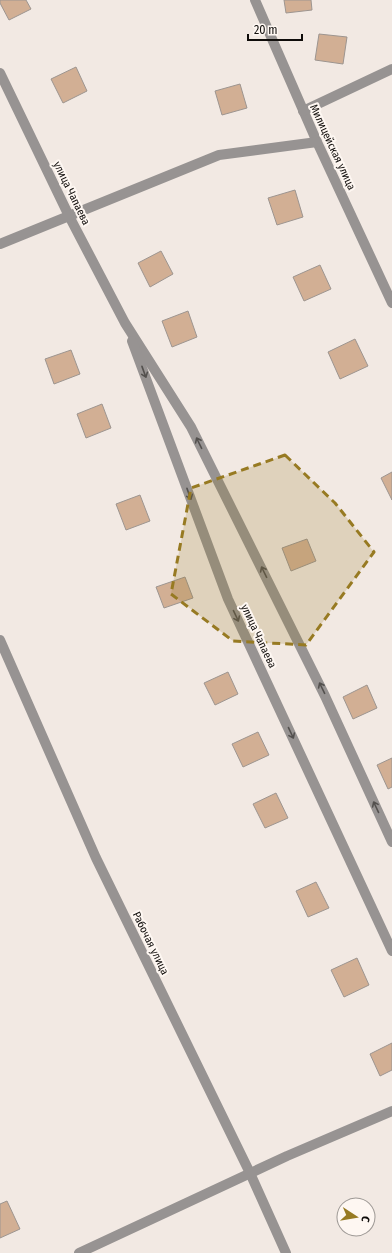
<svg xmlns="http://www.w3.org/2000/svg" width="392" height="1253" font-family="'Fira Sans Condensed',sans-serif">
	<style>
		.building { fill: #d2af94; stroke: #9d9590 }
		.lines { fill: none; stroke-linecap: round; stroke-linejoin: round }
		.minor { stroke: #979392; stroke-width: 10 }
		.oneway { stroke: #53504e }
		.marked { fill: #977a22; fill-opacity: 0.2; stroke: #977a22; stroke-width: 3; stroke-dasharray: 8 5; stroke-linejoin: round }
		.labels { text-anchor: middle; stroke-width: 4; stroke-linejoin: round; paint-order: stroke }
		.street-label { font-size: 11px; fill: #0f0c0a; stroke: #fef7f2 }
	</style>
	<rect width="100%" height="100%" fill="#f2e9e3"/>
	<g class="building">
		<polygon points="0,0 26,0 31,9 9,20 0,3"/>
		<polygon points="284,0 311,0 312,10 286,13"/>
		<polygon points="319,34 347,37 343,64 315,60"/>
		<polygon points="76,67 87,91 63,103 51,79"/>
		<polygon points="240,84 247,108 222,115 215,91"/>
		<polygon points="295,190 303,217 277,225 268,198"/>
		<polygon points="161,251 173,274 150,287 138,263"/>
		<polygon points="320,265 331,289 304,301 293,277"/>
		<polygon points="188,311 197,337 172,347 162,321"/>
		<polygon points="355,339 368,366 340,379 328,352"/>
		<polygon points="71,350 80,374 54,384 45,359"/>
		<polygon points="102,404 111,428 86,438 77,414"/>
		<polygon points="392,472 392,500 381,478"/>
		<polygon points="140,495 150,521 126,530 116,504"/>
		<polygon points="307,539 316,561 291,571 282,548"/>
		<polygon points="185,577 193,598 164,608 156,587"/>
		<polygon points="228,672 238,694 215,705 204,683"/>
		<polygon points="367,685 377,708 353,719 343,697"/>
		<polygon points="258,732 269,755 243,767 232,744"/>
		<polygon points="392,758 392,787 388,789 377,765"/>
		<polygon points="276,793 288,818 265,828 253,804"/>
		<polygon points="316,882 329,908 308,917 296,891"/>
		<polygon points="357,958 369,985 344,997 331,970"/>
		<polygon points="392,1043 392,1070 380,1076 370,1054"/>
		<polygon points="7,1201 20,1229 0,1238 0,1204"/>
	</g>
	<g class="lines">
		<g class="minor">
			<polyline points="255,0 317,142 392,303"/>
			<polyline points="0,73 69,216 125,323 191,427 325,696 392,842"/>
			<polyline points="303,111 392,69"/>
			<polyline points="0,244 219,155 317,142"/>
			<polyline points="132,341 228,599 392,951"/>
			<polyline points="0,640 96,858 250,1173 286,1253"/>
			<polyline points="79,1253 287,1156 392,1111"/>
		</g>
	</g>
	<defs><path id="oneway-shaft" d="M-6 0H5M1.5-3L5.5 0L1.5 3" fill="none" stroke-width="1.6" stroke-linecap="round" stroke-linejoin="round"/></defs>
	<g class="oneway">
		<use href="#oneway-shaft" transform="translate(144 372) rotate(70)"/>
		<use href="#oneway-shaft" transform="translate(199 443) rotate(-116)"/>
		<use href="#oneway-shaft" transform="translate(189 494) rotate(70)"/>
		<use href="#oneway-shaft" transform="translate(264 572) rotate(-116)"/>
		<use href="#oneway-shaft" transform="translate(236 616) rotate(65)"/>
		<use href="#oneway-shaft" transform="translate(322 688) rotate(-116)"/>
		<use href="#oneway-shaft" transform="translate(291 733) rotate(65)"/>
		<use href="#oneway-shaft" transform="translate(376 807) rotate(-115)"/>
	</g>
	<path class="marked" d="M285 455 335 503 374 552 306 645 233 641 171 594 191 488Z"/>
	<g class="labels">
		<g class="street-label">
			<text transform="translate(333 147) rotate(65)" y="4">Милицейская улица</text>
			<text transform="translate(72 193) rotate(64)" y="4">улица Чапаева</text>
			<text transform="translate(259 636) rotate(65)" y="4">улица Чапаева</text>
			<text transform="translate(151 943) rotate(64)" y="4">Рабочая улица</text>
		</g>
	</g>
	<g transform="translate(356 1217) rotate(102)"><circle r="19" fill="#fef7f2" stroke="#9e9995"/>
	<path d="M0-3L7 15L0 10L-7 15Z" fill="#977a22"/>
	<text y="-6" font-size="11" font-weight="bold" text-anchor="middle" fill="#0f0c0a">С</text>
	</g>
	<path d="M248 34v6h54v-6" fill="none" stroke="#0f0c0a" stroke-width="2"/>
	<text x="254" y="34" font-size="12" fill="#0f0c0a" stroke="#fef7f2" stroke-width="3" paint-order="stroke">20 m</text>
</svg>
